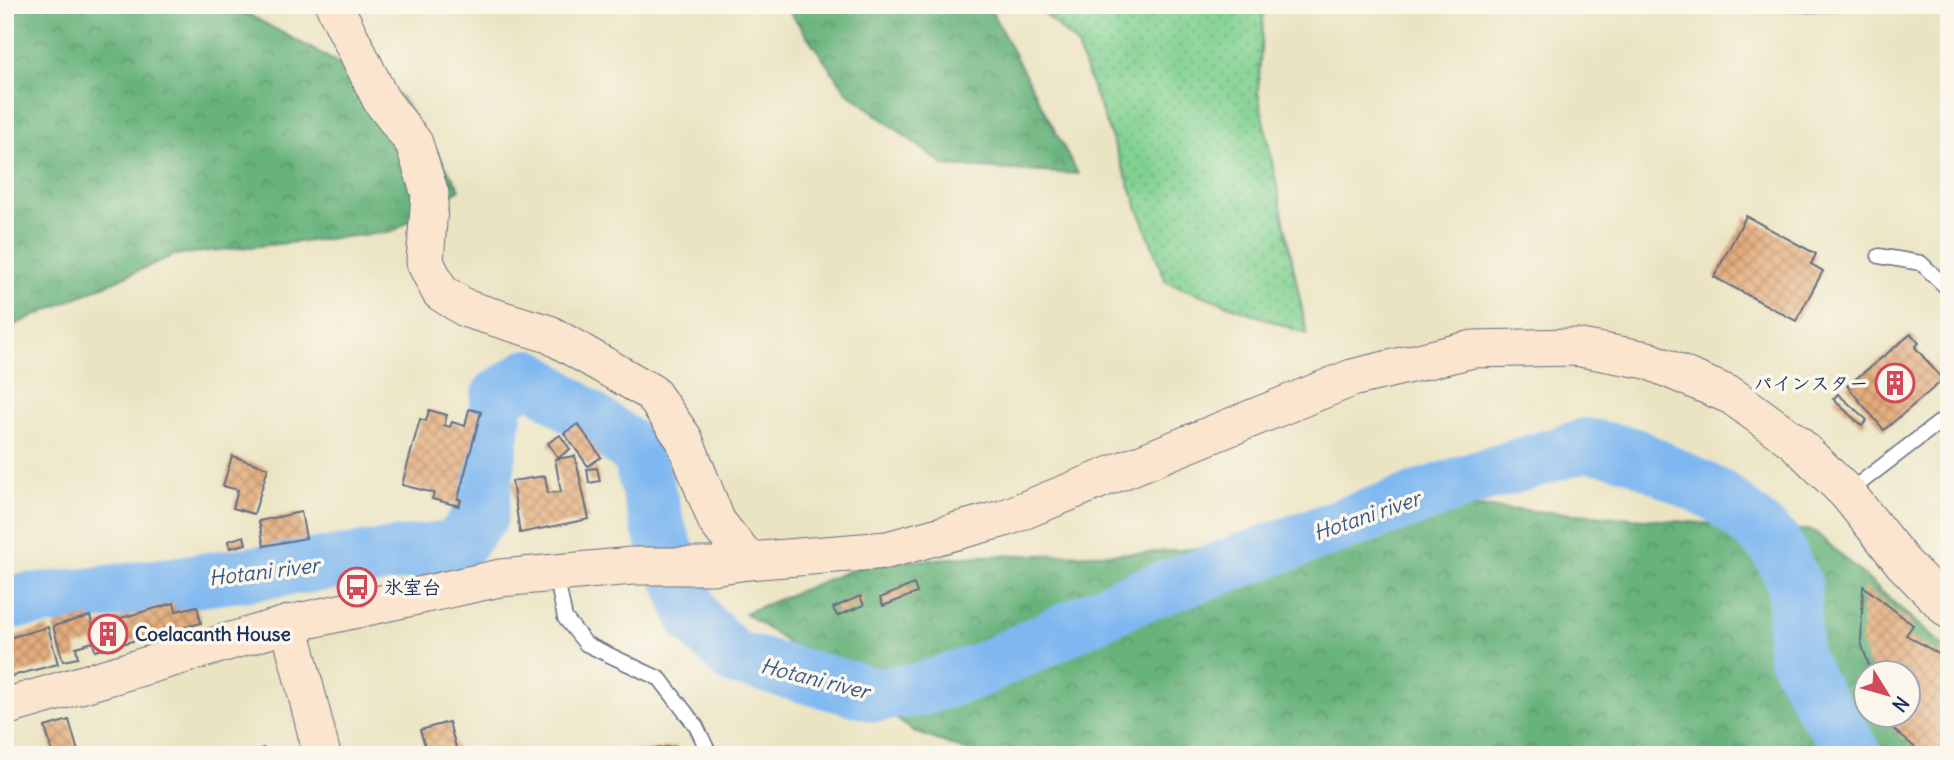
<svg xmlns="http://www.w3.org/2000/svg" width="1954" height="760" font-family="Delius,'Klee One',sans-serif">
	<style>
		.grass { fill: url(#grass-dots); stroke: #4e8078; stroke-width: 2 }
		.forest { fill: url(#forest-crowns); stroke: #42716c; stroke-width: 2; fill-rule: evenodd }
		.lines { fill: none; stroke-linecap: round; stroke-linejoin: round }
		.river { stroke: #7fb8f0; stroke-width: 54 }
		.building { fill: url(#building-cross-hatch) }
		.lane-casing { stroke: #646e81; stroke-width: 17 }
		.secondary-casing { stroke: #646e81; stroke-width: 39 }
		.lane { stroke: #fff; stroke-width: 14 }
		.secondary { stroke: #fbe5cf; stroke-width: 37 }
		.labels { text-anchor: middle; stroke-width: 7; stroke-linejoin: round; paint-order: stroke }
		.poi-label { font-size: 19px; font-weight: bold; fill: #1b2f5e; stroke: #fbf7ec; text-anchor: start }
		.water-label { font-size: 21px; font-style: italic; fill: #39588a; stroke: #fbf7ec }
	</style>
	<defs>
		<pattern id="grass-dots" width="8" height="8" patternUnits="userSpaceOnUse" patternTransform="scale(1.75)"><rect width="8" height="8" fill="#81d191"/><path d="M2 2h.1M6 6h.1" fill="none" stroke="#69aa7a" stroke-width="1.8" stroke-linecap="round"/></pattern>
		<pattern id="forest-crowns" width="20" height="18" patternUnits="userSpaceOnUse" patternTransform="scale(1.75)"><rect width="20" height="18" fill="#68b37b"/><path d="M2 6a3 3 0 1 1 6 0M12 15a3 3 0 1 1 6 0" fill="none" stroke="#559268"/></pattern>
		<pattern id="building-cross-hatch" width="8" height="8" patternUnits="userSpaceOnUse" patternTransform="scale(1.75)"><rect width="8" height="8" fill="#e4ad7c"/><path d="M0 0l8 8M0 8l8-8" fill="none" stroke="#b88d69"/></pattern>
	</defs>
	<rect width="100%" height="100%" fill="#fbf7ec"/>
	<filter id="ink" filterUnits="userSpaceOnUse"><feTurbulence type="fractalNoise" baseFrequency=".0143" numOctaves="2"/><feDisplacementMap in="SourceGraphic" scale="14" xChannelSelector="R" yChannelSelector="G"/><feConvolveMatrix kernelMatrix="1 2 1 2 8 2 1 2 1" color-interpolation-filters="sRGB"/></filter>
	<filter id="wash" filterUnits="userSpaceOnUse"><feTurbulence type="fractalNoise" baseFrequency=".00686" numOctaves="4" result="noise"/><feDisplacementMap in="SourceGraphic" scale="28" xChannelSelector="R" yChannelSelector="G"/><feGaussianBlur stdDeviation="1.57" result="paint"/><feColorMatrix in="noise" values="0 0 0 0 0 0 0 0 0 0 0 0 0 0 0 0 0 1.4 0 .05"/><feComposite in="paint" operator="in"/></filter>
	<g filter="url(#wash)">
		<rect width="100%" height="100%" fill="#ebe4c3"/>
		<polygon class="grass" points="1036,5 1264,5 1258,93 1307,334 1166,282 1076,44"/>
		<g class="forest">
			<polygon points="5,5 231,5 401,97 460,189 392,232 174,255 5,329"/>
			<polygon points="785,5 988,5 1078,174 945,166 847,92"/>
			<polygon points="1565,5 1894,5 1807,10 1572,8"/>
			<path d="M1421 503 1814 531 1949 652V755H979L915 732 745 613 866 564 979 556 1146 553 1299 539ZM1867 672H1909V714H1867Z"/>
		</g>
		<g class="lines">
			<polyline class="river" points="5,602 86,595 456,547 481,516 498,396 529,376 638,452 658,526 694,618 734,658 877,695 923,689 978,671 1127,601 1467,481 1586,445 1632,454 1722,498 1774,542 1795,584 1794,654 1820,703 1856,755"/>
		</g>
		<g id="blocks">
			<g class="building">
				<polygon points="1746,216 1816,254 1811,264 1823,271 1796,321 1714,277"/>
				<polygon points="1911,334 1919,343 1915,347 1943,380 1884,430 1847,386"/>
				<polygon points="1838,394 1867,420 1862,426 1833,399"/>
				<polygon points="469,409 481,412 458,499 461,500 459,506 432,499 434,493 402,485 420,419 426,421 429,410 447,415 444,425 450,427 452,422 465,426"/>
				<polygon points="578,424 601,457 588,466 564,433"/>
				<polygon points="560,435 570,449 558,458 548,443"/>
				<polygon points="232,456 268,468 254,514 233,508 238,490 223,486"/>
				<polygon points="575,456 589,519 520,533 512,481 545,476 548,493 561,492 555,459"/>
				<polygon points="597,468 600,481 589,483 587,469"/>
				<polygon points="301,512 306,538 264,546 259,521"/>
				<polygon points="244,536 246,544 230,548 228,541"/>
				<polygon points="914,584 917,593 883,606 880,598"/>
				<polygon points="1863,586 1913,625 1906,635 1939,654 1944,647 1949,650 1949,755 1924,755 1888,725 1885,714 1909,714 1909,672 1871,672 1861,642"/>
				<polygon points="860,596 864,605 837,616 833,608"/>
				<polygon points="174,603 176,611 197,606 201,623 95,651 93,642 76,647 78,658 63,661 53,626 90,616 93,626"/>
				<polygon points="48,627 58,664 8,677 5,639"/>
				<polygon points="69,720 79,755 53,755 45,727"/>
				<polygon points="449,722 458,755 409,755 426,749 420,730"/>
				<polygon points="677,746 678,755 623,755 623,752"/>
				<polygon points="263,748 266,755 246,755"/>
			</g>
		</g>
	</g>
	<g filter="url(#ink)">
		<use href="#blocks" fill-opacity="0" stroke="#646e81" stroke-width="2"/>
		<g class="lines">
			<defs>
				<g id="lane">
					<polyline points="1879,256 1921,263 1949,290"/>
					<polyline points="1847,493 1949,415"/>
					<polyline points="556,575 565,618 586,644 660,679 696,726 710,755"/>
				</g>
				<g id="secondary">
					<polyline points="334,5 381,100 414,143 430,194 425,262 440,292 467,309 549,334 652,393 684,439 717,522 748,561"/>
					<polyline points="289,624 322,755"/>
					<polyline points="5,707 289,624 500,578 632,566 713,566 748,561 887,550 1005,518 1352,378 1473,349 1575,347 1647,360 1732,396 1795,442 1847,493 1903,563 1949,610"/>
				</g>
			</defs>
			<use href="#lane" class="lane-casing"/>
			<use href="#secondary" class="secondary-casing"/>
			<use href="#lane" class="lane"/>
			<use href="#secondary" class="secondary"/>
		</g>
	</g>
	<defs>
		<symbol id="building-ring" viewBox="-11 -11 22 22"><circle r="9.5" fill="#fbf7ec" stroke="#d1495b" stroke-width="1.5"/><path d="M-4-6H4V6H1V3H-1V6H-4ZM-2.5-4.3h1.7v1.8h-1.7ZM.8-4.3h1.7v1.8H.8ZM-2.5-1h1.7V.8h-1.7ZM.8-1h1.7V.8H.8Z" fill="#d1495b"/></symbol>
		<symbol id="bus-ring" viewBox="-11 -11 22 22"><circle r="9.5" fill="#fbf7ec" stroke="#d1495b" stroke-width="1.5"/><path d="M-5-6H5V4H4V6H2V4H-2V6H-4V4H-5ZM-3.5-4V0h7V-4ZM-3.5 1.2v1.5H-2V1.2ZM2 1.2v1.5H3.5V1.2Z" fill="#d1495b"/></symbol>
	</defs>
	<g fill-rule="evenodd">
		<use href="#building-ring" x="1873" y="361" width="44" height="44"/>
		<use href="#bus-ring" x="335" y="565" width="44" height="44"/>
		<use href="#building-ring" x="86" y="612" width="44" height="44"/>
	</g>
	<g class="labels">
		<g class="poi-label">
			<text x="1868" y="390" text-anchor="end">パインスター</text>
			<text x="384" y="594">氷室台</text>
			<text x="135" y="641">Coelacanth House</text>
		</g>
		<g class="water-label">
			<text transform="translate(1367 516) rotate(-19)" y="7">Hotani river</text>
			<text transform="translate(264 572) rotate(-7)" y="7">Hotani river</text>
			<text transform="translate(815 679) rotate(14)" y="7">Hotani river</text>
		</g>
	</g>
	<rect width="1954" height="760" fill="none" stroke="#fbf7ec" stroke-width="28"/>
	<g transform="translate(1887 694) rotate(127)"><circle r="33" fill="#fbf7ec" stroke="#a1a7b3" stroke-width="2"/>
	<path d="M0-5L12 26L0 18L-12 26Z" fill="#d1495b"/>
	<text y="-10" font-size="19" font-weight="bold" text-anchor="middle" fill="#1b2f5e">N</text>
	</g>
</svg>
